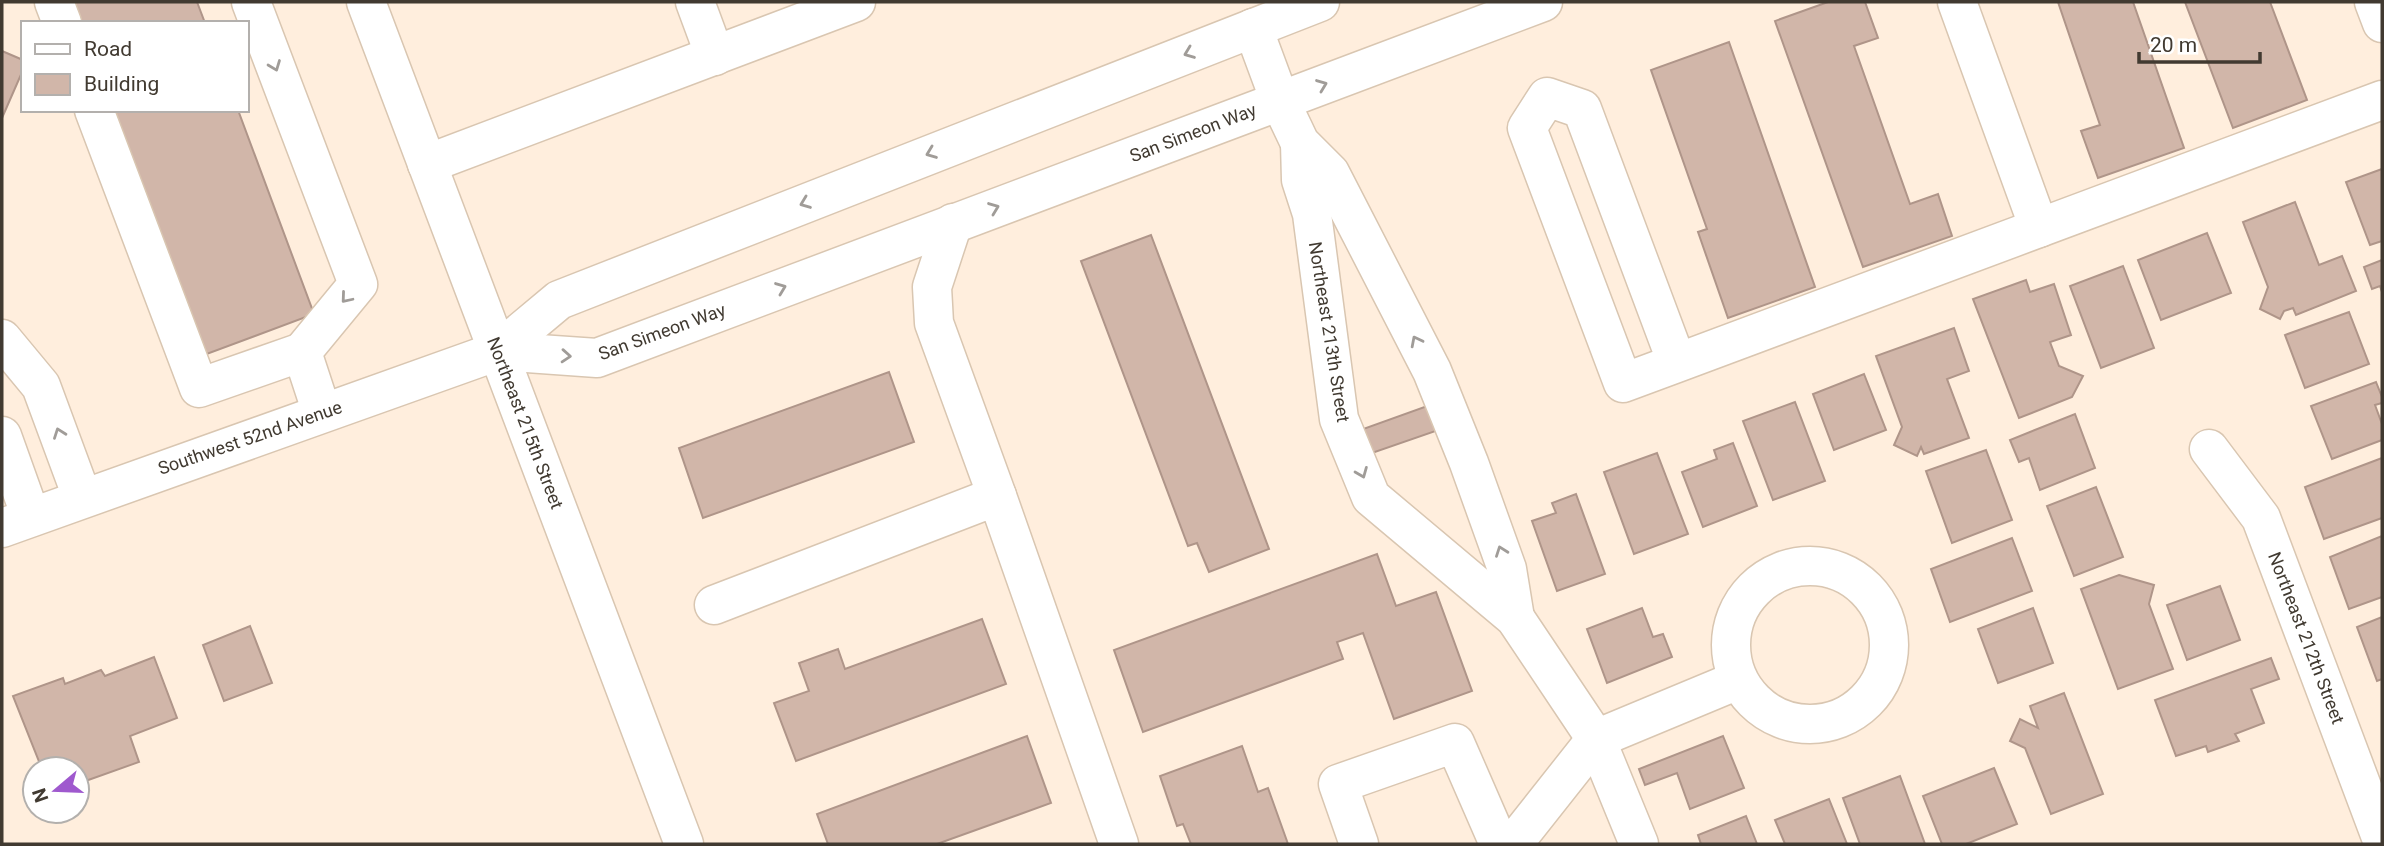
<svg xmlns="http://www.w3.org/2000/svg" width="2384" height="846" font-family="Roboto,sans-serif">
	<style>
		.building { fill: #d1b6a9; stroke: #af9589; stroke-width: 2 }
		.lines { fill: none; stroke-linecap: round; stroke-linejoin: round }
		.minor-casing { stroke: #d9c6b1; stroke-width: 41 }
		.minor { stroke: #fff; stroke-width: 38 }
		.oneway { stroke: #a09c98 }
		.labels { text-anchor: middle; stroke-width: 7; stroke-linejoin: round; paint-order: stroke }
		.street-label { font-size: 18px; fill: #413a31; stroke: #fff }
	</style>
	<rect width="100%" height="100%" fill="#fed"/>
	<g class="building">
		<polygon points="72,2 197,2 205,23 80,23"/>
		<polygon points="1828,2 1865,2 1878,38 1854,46 1910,204 1938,194 1952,236 1863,267 1775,21"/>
		<polygon points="2058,2 2133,2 2184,148 2098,178 2081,131 2100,125"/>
		<polygon points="2185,2 2270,2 2307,100 2233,128"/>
		<polygon points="1729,42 1815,287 1728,318 1698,232 1707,229 1651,70"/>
		<polygon points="2,51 23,60 23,70 2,118"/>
		<polygon points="112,110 238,110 314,314 204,355"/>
		<polygon points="2382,169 2382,241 2370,245 2346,182"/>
		<polygon points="2295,202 2319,265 2342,256 2356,291 2296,315 2293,308 2284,311 2280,319 2260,309 2268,287 2243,222"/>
		<polygon points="2207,233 2231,293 2161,320 2138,260"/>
		<polygon points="1151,235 1269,549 1209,572 1197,543 1188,546 1081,261"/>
		<polygon points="2382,260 2382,292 2380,286 2372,289 2364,267"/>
		<polygon points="2123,266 2154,348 2101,368 2070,286"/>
		<polygon points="2026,280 2030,292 2054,284 2071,335 2050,342 2059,366 2083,376 2072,397 2019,418 1973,299"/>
		<polygon points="2349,312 2369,364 2305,388 2285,335"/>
		<polygon points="1954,328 1969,371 1947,379 1969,438 1924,454 1921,447 1917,456 1894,445 1902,427 1876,356"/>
		<polygon points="889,372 914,442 703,518 679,448"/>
		<polygon points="1864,374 1886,430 1834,450 1813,394"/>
		<polygon points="2376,382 2382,397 2382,403 2375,405 2382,424 2382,440 2332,459 2311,406"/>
		<polygon points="1444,400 1453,425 1346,462 1338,438"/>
		<polygon points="1795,402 1825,481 1773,500 1743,421"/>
		<polygon points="2075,414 2095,468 2040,490 2029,458 2019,462 2010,440"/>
		<polygon points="1733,443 1757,506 1703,527 1682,472 1717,459 1714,450"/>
		<polygon points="1986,450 2012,520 1952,543 1926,471"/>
		<polygon points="1657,453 1688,534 1634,554 1604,472"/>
		<polygon points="2382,458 2382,518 2324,539 2305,487"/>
		<polygon points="2096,487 2123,557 2074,576 2047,506"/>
		<polygon points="1576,494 1605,574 1557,591 1532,521 1556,513 1552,503"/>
		<polygon points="2382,536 2382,597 2349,609 2330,557"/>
		<polygon points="2012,538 2032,591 1950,622 1931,569"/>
		<polygon points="1377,554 1396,606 1436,592 1472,691 1394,719 1363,633 1337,642 1343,659 1143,732 1114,650"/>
		<polygon points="2119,575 2154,585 2149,604 2173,669 2118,689 2081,589"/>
		<polygon points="2220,586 2240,640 2187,660 2167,605"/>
		<polygon points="1642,608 1653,637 1663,634 1672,657 1607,683 1587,629"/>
		<polygon points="2033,608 2053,663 1998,683 1978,629"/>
		<polygon points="2382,617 2382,679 2377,681 2357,627"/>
		<polygon points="982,619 1006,684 796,761 774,703 809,691 799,663 838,649 845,669"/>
		<polygon points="250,626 272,683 224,701 203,645"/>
		<polygon points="154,657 177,718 130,736 139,762 77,784 77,769 63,769 61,763 42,769 13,696 63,678 65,684 101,670 105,676"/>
		<polygon points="2271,658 2279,679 2251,689 2264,723 2235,734 2239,741 2208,752 2206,746 2176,756 2155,700"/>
		<polygon points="2064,693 2103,794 2051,814 2025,748 2010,741 2020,719 2038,728 2030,706"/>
		<polygon points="1027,736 1051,803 937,844 828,844 817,814"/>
		<polygon points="1723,736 1744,788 1690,809 1677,773 1645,785 1639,769"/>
		<polygon points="1242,746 1258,792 1268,788 1288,844 1191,844 1183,824 1177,826 1160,776"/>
		<polygon points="1994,768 2017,824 1966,844 1942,844 1923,796"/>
		<polygon points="1900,776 1925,844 1860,844 1843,798"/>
		<polygon points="1829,799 1847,844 1785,844 1775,820"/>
		<polygon points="1746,816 1757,844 1701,844 1698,835"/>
	</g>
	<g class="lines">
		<defs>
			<g id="minor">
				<polyline points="54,2 62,23"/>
				<polyline points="251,2 358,284 302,352 322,413"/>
				<polyline points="366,2 684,844"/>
				<polyline points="695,2 715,56"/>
				<polyline points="1957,2 2039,228"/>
				<polyline points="2374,2 2382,23"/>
				<polyline points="1253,28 1280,101 1300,143 1330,173 1432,371 1469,463 1507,569 1515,618"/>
				<polyline points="94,110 199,388 302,352"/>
				<polyline points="1300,143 1301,180 1312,214 1339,419 1371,497 1515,618 1596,739 1639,844"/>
				<polyline points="427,164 856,2"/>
				<polyline points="953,223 932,287 934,323 997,496"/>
				<polyline points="2,339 41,386 82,497"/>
				<polyline points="498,351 597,358 1543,2"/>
				<polyline points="1677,363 1582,109 1547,97 1527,128 1623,383 1677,363 2382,100"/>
				<polyline points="2,436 31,517"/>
				<polyline points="2209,449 2261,518 2382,840"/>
				<polyline points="2,528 498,351 559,300 1320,2"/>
				<circle cx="1810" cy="645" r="79"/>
				<polyline points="714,605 997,496 1119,844"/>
				<polyline points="1359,844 1338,784 1455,743 1499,844"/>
				<polyline points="1513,844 1596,739 1738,680"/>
			</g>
		</defs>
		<use href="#minor" class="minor-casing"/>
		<use href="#minor" class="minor"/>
	</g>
	<defs><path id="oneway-chevron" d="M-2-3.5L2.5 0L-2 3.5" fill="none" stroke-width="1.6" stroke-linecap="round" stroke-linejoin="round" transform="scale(1.75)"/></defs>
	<g class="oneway">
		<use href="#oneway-chevron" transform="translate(1189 53) rotate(159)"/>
		<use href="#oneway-chevron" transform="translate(275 66) rotate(69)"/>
		<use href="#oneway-chevron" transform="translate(1322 85) rotate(-21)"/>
		<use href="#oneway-chevron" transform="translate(931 153) rotate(159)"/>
		<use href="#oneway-chevron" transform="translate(805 203) rotate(159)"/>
		<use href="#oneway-chevron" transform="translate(994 208) rotate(-21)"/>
		<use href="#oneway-chevron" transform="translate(781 288) rotate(-21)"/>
		<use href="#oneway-chevron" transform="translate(346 298) rotate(130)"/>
		<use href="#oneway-chevron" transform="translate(1416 341) rotate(-117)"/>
		<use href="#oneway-chevron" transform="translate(566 356) rotate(4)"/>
		<use href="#oneway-chevron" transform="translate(59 433) rotate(-110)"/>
		<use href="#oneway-chevron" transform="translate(1362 473) rotate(68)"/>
		<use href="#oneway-chevron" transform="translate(1501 551) rotate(-110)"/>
	</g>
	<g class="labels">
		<g class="street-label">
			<text transform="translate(1193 133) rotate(-21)" y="6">San Simeon Way</text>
			<text transform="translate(662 332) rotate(-20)" y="6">San Simeon Way</text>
			<text transform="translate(1329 332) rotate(81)" y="6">Northeast 213th Street</text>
			<text transform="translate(525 423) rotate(69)" y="6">Northeast 215th Street</text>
			<text transform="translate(250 438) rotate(-19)" y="6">Southwest 52nd Avenue</text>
			<text transform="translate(2306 638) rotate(69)" y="6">Northeast 212th Street</text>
		</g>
	</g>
	<rect width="2384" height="846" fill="none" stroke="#413a31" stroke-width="7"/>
	<rect x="21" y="21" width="228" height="91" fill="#ffffff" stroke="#b3b0ad" stroke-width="2"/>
	<rect x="35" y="44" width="35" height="10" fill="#ffffff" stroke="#b3b0ad" stroke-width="2"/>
	<text x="84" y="56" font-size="21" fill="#413a31">Road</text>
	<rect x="35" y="74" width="35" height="21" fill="#d1b6a9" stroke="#b3b0ad" stroke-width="2"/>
	<text x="84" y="91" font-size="21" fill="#413a31">Building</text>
	<g transform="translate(56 790) rotate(251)"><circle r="33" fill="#ffffff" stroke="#b3b0ad" stroke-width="2"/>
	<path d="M0-5L12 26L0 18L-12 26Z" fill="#9f59ce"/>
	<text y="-10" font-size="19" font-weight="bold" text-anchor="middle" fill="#413a31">N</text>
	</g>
	<path d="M2139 52v10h121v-10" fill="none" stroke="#413a31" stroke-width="3.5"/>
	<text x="2150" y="52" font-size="21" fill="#413a31" stroke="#ffffff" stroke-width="5" paint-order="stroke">20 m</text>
</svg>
